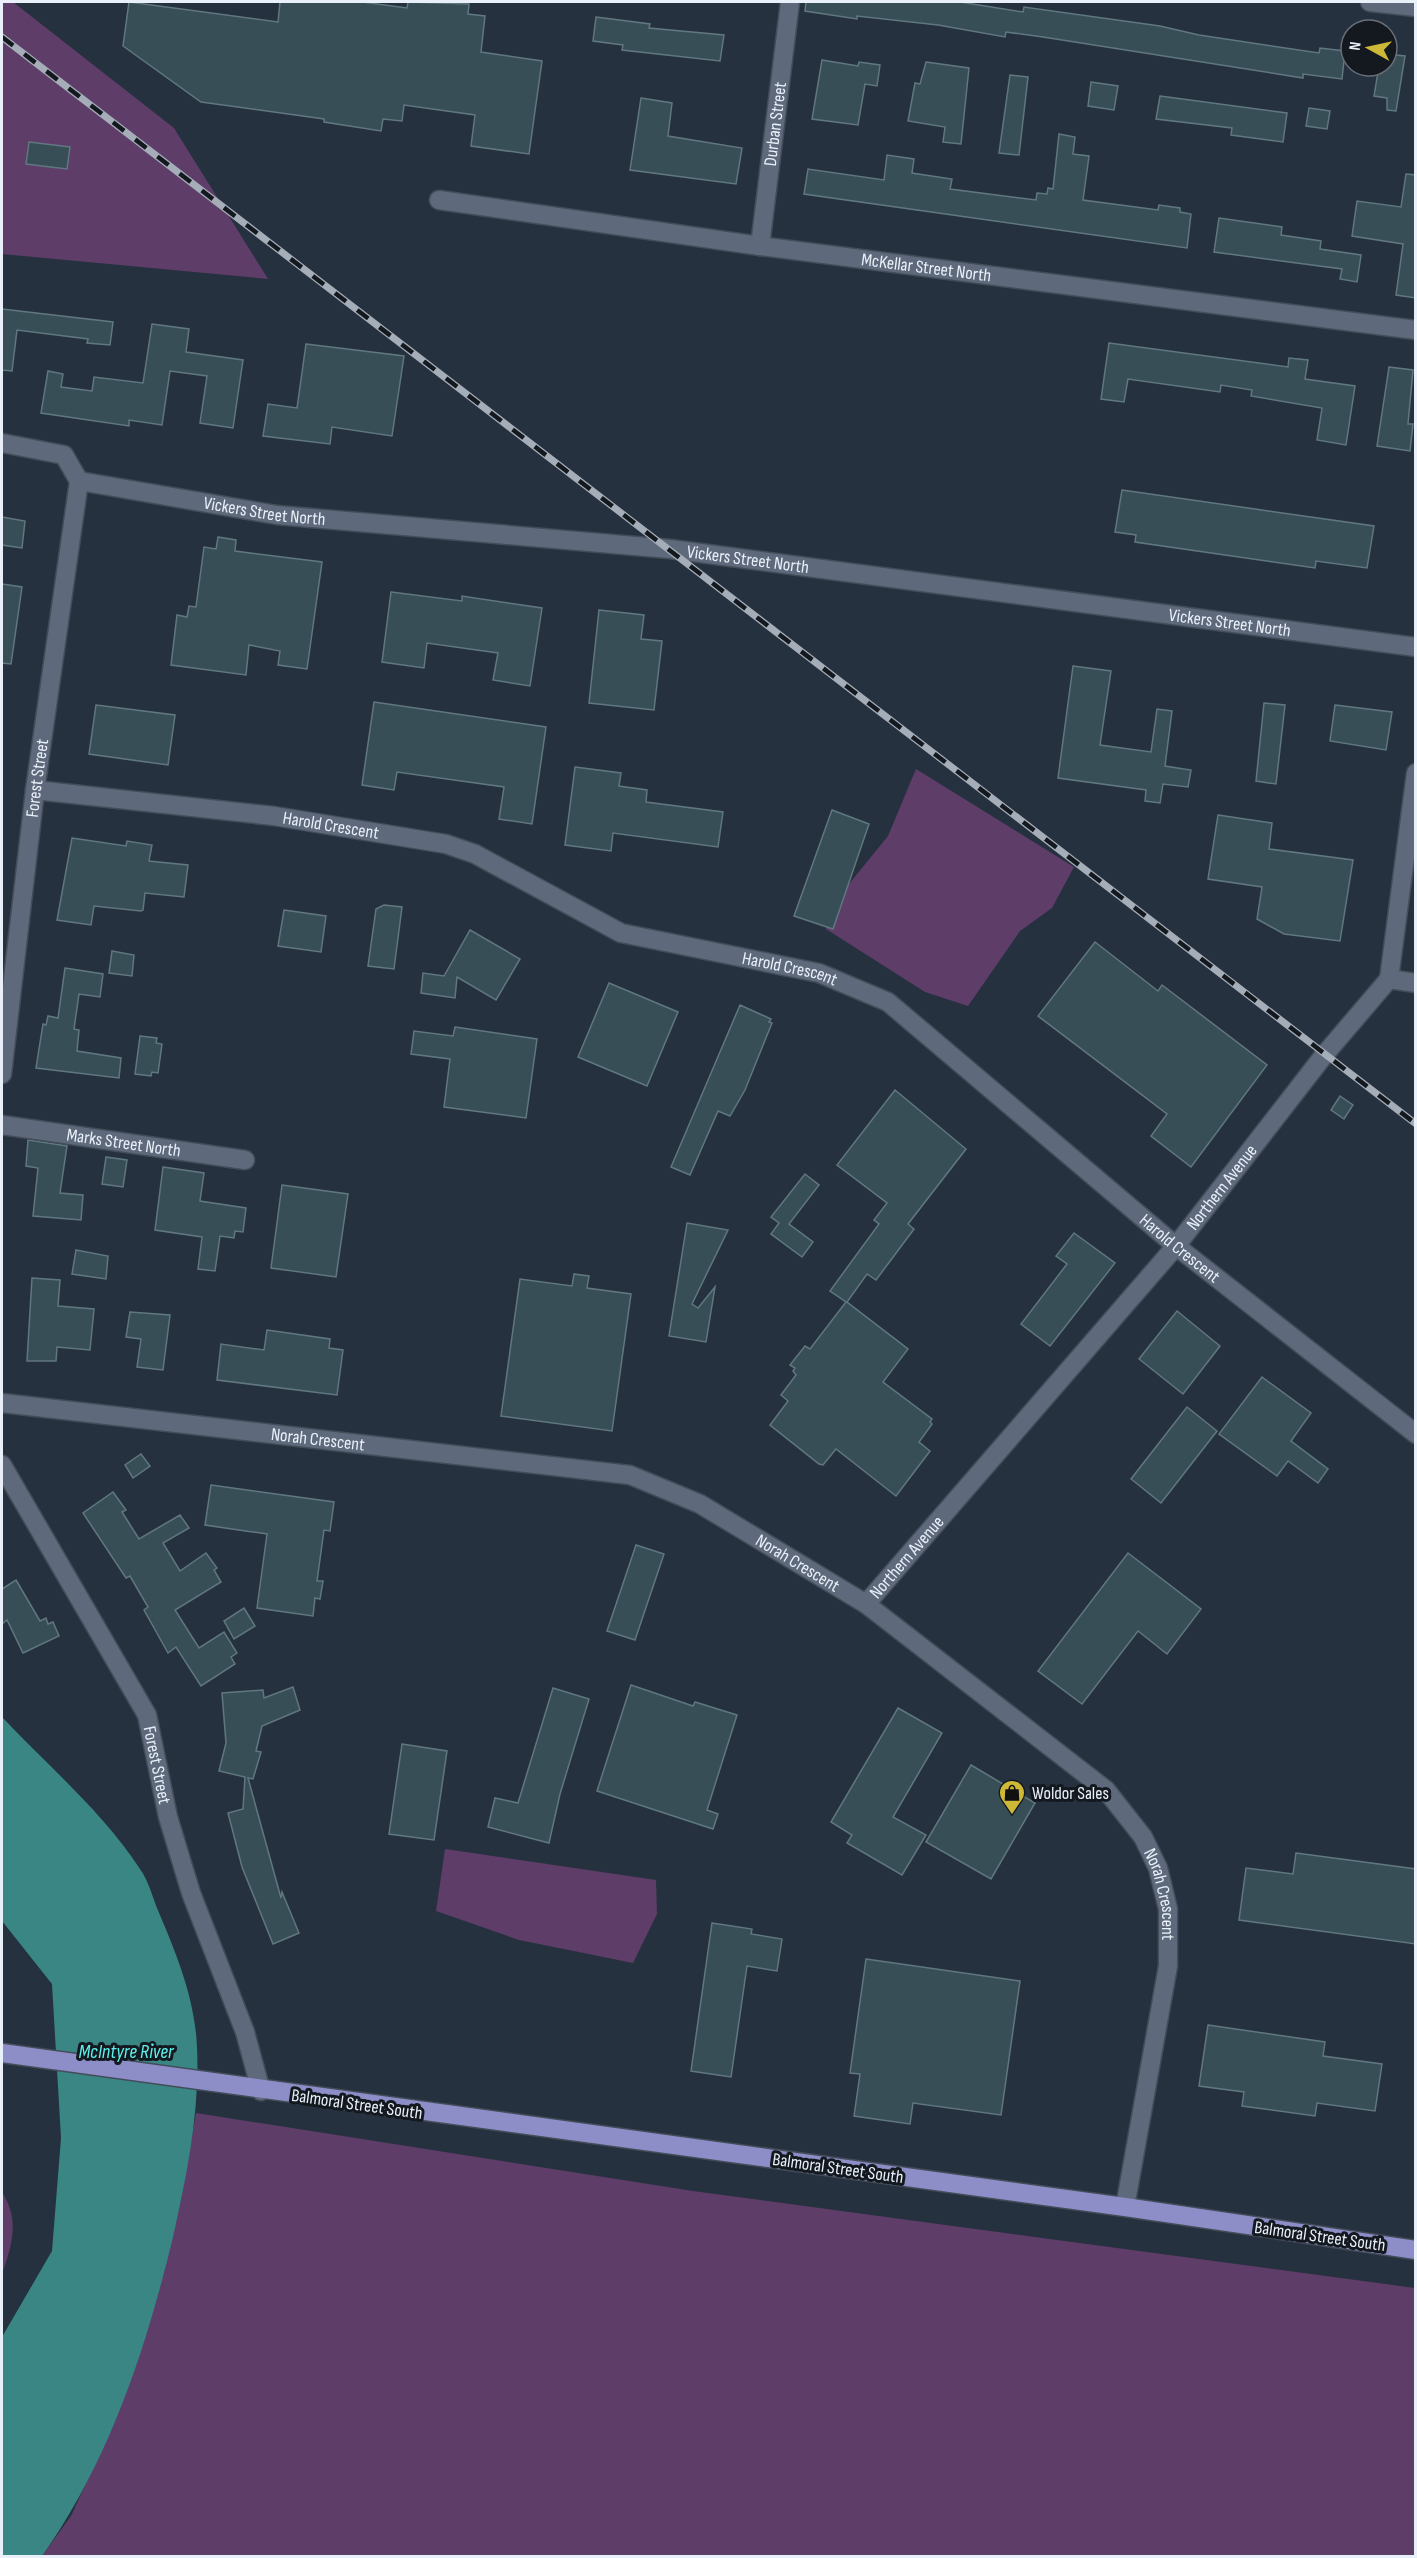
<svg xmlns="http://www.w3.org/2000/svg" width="1417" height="2558" font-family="'Sofia Sans Condensed',sans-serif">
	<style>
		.green { fill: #5e3d69 }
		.water { fill: #398684 }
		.building { fill: #384e56; stroke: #607780; stroke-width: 1.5 }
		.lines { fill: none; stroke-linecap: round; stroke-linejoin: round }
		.minor-casing { stroke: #434d59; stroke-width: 21 }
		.major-casing { stroke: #434d59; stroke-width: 21 }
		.minor { stroke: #5e6a7b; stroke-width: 18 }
		.major { stroke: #8d8dc7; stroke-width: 18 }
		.rail-casing { stroke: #a4adb8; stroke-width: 7 }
		.rail { stroke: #14191f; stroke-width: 4.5; stroke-dasharray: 14; stroke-linecap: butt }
		.labels { text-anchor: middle; stroke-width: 6; stroke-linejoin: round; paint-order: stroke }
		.street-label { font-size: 18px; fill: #e9f0fa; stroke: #14191f }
		.poi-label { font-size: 18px; fill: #e9f0fa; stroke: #14191f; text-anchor: start }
		.water-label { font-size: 20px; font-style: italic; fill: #5ef3ef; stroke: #14191f }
	</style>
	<rect width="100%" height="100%" fill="#26313f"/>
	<g class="green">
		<polygon points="2,2 13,2 174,128 268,279 2,254"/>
		<polygon points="916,769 1074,867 1052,908 1020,931 968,1006 925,992 826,929 827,911 888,836"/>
		<polygon points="445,1849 656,1880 657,1914 633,1963 519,1940 436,1911"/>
		<polygon points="196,2113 693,2191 1415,2288 1415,2556 42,2556 71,2516 117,2416 181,2200"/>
		<path d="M2 2192C20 2220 12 2245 2 2274Z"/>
	</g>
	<path class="water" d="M2 1717C49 1767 102 1811 140 1869 148 1880 152 1895 157 1908 176 1953 195 1998 197 2047 200 2111 187 2175 173 2237 146 2349 109 2462 42 2556H2V2337L52 2251 61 2138 52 1984 2 1921Z"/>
	<g class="building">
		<polygon points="129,2 278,22 280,2 362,2 407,8 408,2 469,4 468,14 485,16 481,52 542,61 529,154 471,146 475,115 404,105 402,121 383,119 381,131 324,122 324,119 201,102 123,46"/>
		<polygon points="806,2 960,2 1023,12 1024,7 1160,26 1199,35 1319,53 1320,48 1345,51 1342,79 1303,74 1303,78 1043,37 1006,32 1005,37 938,25 857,16 857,19 805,11"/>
		<polygon points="596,17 650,24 649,28 724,35 720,61 622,50 623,45 593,41"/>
		<polygon points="1387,54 1405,56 1396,111 1387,110 1387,98 1374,96 1379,66 1387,66"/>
		<polygon points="822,60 858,66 859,62 880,65 877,86 865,84 858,125 812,119"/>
		<polygon points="926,62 969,68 961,144 943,142 945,127 908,121 915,83 920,84"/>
		<polygon points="1010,75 1028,77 1019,155 999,153"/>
		<polygon points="1091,82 1118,86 1114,110 1088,106"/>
		<polygon points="1160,96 1287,113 1283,142 1231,135 1232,128 1156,119"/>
		<polygon points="641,98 672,103 668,136 742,148 736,184 630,170"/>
		<polygon points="1309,108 1330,111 1327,129 1306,126"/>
		<polygon points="1059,134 1075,137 1073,154 1089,156 1083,200 1158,210 1159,205 1180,208 1180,212 1191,214 1187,248 804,194 808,169 884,180 887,155 914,159 912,173 952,179 950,189 1036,200 1037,193 1047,194 1048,188 1053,189"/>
		<polygon points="29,142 70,147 67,169 26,164"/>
		<polygon points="1406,174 1416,175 1416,298 1396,295 1403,244 1352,236 1357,201 1401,207"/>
		<polygon points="1219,218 1282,227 1281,235 1321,241 1320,249 1361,255 1357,282 1340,279 1342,269 1214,252"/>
		<polygon points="2,309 113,322 110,345 87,343 88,339 17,330 12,371 2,370"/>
		<polygon points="152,324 189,329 186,352 243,360 233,428 200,423 207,376 170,371 162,425 129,420 129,426 41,413 48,371 63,374 61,387 92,391 94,377 143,383"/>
		<polygon points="1109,343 1288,367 1289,358 1308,360 1305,379 1355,386 1346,445 1317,440 1322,408 1251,396 1252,390 1221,385 1220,392 1128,379 1124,402 1101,399"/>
		<polygon points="306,344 404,356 392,436 332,427 330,444 263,436 268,404 297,408"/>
		<polygon points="1389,367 1413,370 1408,424 1413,424 1410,451 1377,446"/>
		<polygon points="1122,490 1374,526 1367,568 1316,561 1315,568 1135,542 1136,535 1115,532"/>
		<polygon points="2,517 25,521 22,548 2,545"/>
		<polygon points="218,537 236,540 235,551 322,562 307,669 278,665 280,651 249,645 246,675 171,665 177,615 187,617 189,606 196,607 204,547 216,549"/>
		<polygon points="2,584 22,587 11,664 2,663"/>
		<polygon points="391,592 462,601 462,596 542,608 530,686 493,680 498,653 427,643 424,668 382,662"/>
		<polygon points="599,610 644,615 641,639 662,641 654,710 589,703"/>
		<polygon points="1073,666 1111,671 1100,745 1151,752 1157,709 1172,711 1165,766 1191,770 1188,787 1163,784 1160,803 1145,801 1146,790 1058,778"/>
		<polygon points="374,702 546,727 532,824 499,819 504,787 397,772 394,790 362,785"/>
		<polygon points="1264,703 1285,705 1276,784 1256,781"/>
		<polygon points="96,705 175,715 168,765 89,754"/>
		<polygon points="1335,705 1392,712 1386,750 1330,741"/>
		<polygon points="575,767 621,773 619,786 647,790 646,802 723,812 718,847 613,833 611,851 565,845"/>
		<polygon points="832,810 869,824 833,929 794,916"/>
		<polygon points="1218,815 1272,823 1269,849 1353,860 1340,941 1284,934 1257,919 1262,887 1208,879"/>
		<polygon points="72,838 126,846 127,841 152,845 149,861 188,865 184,897 145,893 143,910 141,911 94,906 91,925 57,920"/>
		<polygon points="384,905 402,907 394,969 368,966 376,909"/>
		<polygon points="284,910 326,916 321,952 278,946"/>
		<polygon points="470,930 520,959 496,1000 457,977 455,998 421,993 423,973 444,976"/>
		<polygon points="1095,942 1158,991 1162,985 1267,1065 1191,1167 1151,1136 1167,1114 1038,1016"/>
		<polygon points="112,951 134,955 132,976 109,973"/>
		<polygon points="65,968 103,974 100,997 79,994 74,1029 79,1030 77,1051 121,1058 119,1078 36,1068 43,1024 46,1025 48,1016 58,1018"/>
		<polygon points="609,983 678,1012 647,1086 578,1057"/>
		<polygon points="740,1005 771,1019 769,1022 772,1023 745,1090 730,1116 718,1111 690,1175 671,1167"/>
		<polygon points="455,1027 537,1039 526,1118 444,1107 450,1059 411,1054 414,1031 453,1036"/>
		<polygon points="140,1036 157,1038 156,1043 162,1044 158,1073 152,1072 151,1076 135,1074"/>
		<polygon points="895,1090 966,1149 908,1224 914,1229 876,1280 867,1274 847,1302 908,1349 883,1382 932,1419 930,1422 932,1424 919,1442 930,1451 896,1496 836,1449 823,1465 819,1464 770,1425 788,1401 781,1395 796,1375 793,1371 795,1368 790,1365 805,1346 810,1349 846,1302 830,1291 879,1224 874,1220 887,1203 837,1165"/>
		<polygon points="1340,1096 1353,1105 1344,1119 1331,1110"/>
		<polygon points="28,1140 67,1146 60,1193 83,1195 81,1220 33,1216 38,1168 26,1166"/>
		<polygon points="106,1157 127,1160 123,1187 102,1184"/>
		<polygon points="163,1167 204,1173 200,1201 246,1208 243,1232 235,1231 234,1238 220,1236 215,1271 198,1269 202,1237 155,1230"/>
		<polygon points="805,1174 819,1185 789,1224 813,1242 802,1257 771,1234 779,1223 771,1217"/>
		<polygon points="282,1185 348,1194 336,1277 271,1268"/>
		<polygon points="687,1223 728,1230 692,1304 698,1308 715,1287 706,1342 669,1336"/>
		<polygon points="1074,1233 1115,1263 1050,1346 1021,1324 1067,1264 1056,1256"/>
		<polygon points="76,1250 108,1256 106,1279 72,1274"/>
		<polygon points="574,1274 589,1276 587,1288 631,1294 612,1431 501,1416 520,1279 572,1286"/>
		<polygon points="32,1278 60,1280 58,1306 94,1309 90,1350 57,1347 56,1361 27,1361"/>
		<polygon points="1177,1311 1220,1346 1183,1394 1139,1359"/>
		<polygon points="130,1312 170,1315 163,1370 137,1367 141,1339 126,1337"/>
		<polygon points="267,1330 330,1339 329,1348 343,1350 337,1395 217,1380 221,1344 264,1350"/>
		<polygon points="1262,1377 1311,1413 1291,1441 1328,1469 1318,1483 1288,1461 1277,1476 1219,1434"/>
		<polygon points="1187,1407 1217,1431 1161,1503 1131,1479"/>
		<polygon points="141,1454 150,1466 133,1478 125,1465"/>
		<polygon points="211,1485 334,1502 330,1531 324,1530 317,1581 323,1581 320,1599 315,1598 313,1616 257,1608 267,1534 205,1525"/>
		<polygon points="113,1492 126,1510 122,1512 139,1539 180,1515 189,1528 163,1543 180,1571 206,1553 217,1568 214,1570 221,1582 175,1610 199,1648 224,1632 237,1653 231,1657 235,1664 201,1686 176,1647 168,1653 144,1610 148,1607 130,1576 126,1578 83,1513"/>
		<polygon points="636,1545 664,1554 635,1640 607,1631"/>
		<polygon points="1128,1553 1201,1609 1167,1654 1138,1631 1082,1704 1038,1671"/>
		<polygon points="16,1580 40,1621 46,1618 48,1624 53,1622 59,1636 23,1653 7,1620 2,1624 2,1589"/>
		<polygon points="244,1608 255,1626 234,1639 224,1621"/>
		<polygon points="631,1685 693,1706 695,1702 737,1715 707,1810 718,1814 713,1829 597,1791"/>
		<polygon points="293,1687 300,1710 262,1726 256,1751 261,1752 253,1779 248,1778 281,1898 282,1892 299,1933 273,1944 242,1867 228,1813 243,1809 245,1777 219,1771 226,1743 222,1693 263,1690 264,1698"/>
		<polygon points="553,1688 589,1699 560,1794 549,1843 488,1827 495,1798 518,1803"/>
		<polygon points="898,1708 942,1733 893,1817 926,1835 902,1875 847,1843 852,1835 831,1822"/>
		<polygon points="402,1744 447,1751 434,1840 389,1834"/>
		<polygon points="971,1765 1035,1803 991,1879 926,1842"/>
		<polygon points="1296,1853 1416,1869 1416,1944 1239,1920 1246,1868 1293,1874"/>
		<polygon points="712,1923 752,1929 751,1934 782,1939 777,1971 747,1966 731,2077 691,2071"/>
		<polygon points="866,1959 1020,1981 1001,2115 913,2103 910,2124 854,2116 860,2074 850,2073"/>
		<polygon points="1208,2025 1325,2042 1323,2056 1382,2064 1375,2111 1317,2103 1315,2116 1242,2106 1244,2092 1199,2086"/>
	</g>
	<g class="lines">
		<defs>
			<g id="minor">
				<polyline points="1370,2 1416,7"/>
				<path id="s1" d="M439 200 760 246 1416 330"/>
				<path id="s2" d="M760 246 790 2"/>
				<polyline points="2,443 64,455 79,481"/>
				<path id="s3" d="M79 481 277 515 670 549 1416 647"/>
				<path id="s4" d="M35 790 274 816 446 844 475 854 621 933 819 973 888 1002 1176 1246 1416 1434"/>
				<polyline points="1389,979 1416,983"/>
				<path id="s5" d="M2 1074 35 790 79 481"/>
				<path id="s6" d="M2 1125 245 1160"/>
				<path id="s7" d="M2 1403 630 1475 700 1504 866 1604 1106 1790 1143 1837 1158 1868 1168 1909V1966L1125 2207"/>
				<path id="s8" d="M2 1465 147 1715 168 1817 191 1893 245 2032 261 2091"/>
				<path id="s9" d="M866 1604 1176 1246 1325 1054 1389 979 1416 773"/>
			</g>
			<polyline id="major" points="2,2053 1125,2207 1416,2250"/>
		</defs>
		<use href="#minor" class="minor-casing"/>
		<use href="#major" class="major-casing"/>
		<use href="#minor" class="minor"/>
		<use href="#major" class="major"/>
		<defs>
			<polyline id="rail" points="2,37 1416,1124"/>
		</defs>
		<use href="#rail" class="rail-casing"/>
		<use href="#rail" class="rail"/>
	</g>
	<defs>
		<symbol id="shop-pin" viewBox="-11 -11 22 30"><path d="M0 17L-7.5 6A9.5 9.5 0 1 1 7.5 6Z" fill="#ceb837" stroke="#14191f"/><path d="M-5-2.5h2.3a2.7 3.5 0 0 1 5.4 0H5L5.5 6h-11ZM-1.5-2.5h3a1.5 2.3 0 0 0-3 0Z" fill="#111"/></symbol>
	</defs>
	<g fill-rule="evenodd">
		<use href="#shop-pin" x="997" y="1778" width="30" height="40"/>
	</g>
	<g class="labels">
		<g class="street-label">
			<text dy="6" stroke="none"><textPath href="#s2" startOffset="123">Durban Street</textPath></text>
			<text dy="6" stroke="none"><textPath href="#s1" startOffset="492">McKellar Street North</textPath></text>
			<text dy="6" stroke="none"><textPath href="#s3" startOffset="188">Vickers Street North</textPath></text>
			<text dy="6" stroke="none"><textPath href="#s3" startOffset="674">Vickers Street North</textPath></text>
			<text dy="6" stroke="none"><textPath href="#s3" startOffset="1160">Vickers Street North</textPath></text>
			<text dy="6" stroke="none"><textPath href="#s5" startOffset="298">Forest Street</textPath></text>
			<text dy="6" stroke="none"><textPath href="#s4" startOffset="298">Harold Crescent</textPath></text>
			<text dy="6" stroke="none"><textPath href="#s4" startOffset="784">Harold Crescent</textPath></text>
			<text dy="6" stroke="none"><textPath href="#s6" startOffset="123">Marks Street North</textPath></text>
			<text dy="6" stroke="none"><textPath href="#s9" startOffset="548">Northern Avenue</textPath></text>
			<text dy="6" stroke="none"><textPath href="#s4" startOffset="1270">Harold Crescent</textPath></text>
			<text dy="6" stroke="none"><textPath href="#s7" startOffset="318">Norah Crescent</textPath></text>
			<text dy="6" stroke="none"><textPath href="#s9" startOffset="62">Northern Avenue</textPath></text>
			<text dy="6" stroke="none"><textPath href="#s7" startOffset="822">Norah Crescent</textPath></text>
			<text dy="6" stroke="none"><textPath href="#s8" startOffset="340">Forest Street</textPath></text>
			<text dy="6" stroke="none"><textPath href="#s7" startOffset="1326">Norah Crescent</textPath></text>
			<text transform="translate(357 2104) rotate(8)" y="6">Balmoral Street South</text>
			<text transform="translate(838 2168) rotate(8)" y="6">Balmoral Street South</text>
			<text transform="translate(1320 2236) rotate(8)" y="6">Balmoral Street South</text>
		</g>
		<g class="poi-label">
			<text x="1032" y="1799">Woldor Sales</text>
		</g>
		<g class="water-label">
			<text x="126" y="2058">McIntyre River</text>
		</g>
	</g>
	<rect width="1417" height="2558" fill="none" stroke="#e9f0fa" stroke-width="6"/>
	<g transform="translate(1369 48) rotate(278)"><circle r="28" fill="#14191f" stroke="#696f77" stroke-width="1.5"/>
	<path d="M0-4.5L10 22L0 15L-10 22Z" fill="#ceb837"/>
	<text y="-9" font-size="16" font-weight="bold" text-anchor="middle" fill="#e9f0fa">N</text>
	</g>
</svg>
